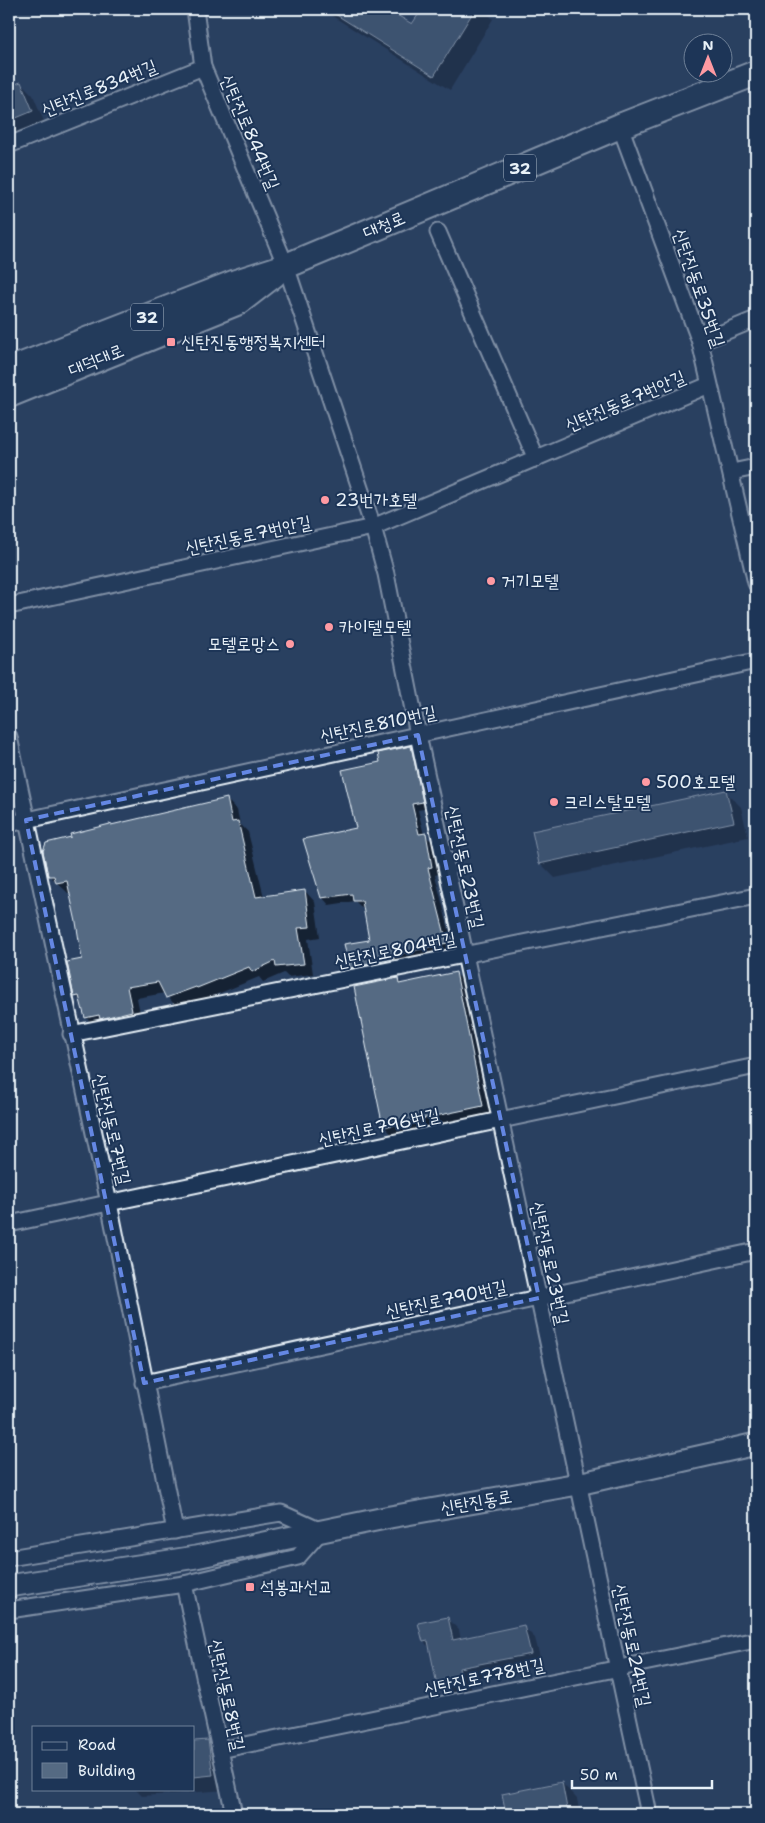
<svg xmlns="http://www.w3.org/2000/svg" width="765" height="1823" font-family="'Shantell Sans','Poor Story',sans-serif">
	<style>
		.shadow { fill: #0007 }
		.building { fill: #556a83; stroke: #e8f1f8 }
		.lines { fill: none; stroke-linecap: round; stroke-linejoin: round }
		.minor-casing { stroke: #e8f1f8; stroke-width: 19 }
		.secondary-casing { stroke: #e8f1f8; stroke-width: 25 }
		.primary-casing { stroke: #e8f1f8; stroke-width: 28 }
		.minor { stroke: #1d3557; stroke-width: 15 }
		.secondary { stroke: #1d3557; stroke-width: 21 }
		.primary { stroke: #1d3557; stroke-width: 24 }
		.marked { fill: none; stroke: #6487e3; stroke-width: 4; stroke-dasharray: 10 6; stroke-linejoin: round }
		.poi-dot { fill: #ff9aa2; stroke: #1d3557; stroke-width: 2 }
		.labels { text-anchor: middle; stroke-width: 4; stroke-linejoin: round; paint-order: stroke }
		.shield { fill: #1d3557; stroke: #abb9c8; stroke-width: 1 }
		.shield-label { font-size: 16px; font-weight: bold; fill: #e8f1f8 }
		.street-label { font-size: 18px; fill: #e8f1f8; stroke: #1d3557 }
		.poi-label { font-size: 18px; fill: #e8f1f8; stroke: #1d3557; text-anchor: start }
	</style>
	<rect width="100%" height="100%" fill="#294061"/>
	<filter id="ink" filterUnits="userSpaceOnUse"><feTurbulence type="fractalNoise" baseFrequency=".02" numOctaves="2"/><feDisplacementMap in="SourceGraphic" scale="10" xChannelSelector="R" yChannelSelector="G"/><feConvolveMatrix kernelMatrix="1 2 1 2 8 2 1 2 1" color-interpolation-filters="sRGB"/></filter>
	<g filter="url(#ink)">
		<g class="shadow">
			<polygon points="321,9 385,9 413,26 424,9 429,9 439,15 443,9 483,9 493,19 450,90"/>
			<polygon points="21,83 33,95 45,124 9,137 9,87"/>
			<polygon points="410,747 418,754 429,808 418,810 424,835 433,842 438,874 435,875 454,950 358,975 351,968 370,941 365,908 362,908 355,901 329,905 322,897 357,829 382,763"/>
			<polygon points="726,792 741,807 748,837 555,878 540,863"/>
			<polygon points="227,800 237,810 240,824 248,832 264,897 305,891 315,902 320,937 308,939 313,974 288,977 284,973 263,982 259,977 208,998 207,997 177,1008 165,993 137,998 142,1022 96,1028 86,1017 82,1002 76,996 83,960 71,892 68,893 50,876 111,827"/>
			<polygon points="456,974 467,984 493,1116 394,1137 384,1126 397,979 403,985"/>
			<polygon points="447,1618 459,1630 461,1640 524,1627 535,1638 542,1665 469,1679 472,1690 456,1694 449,1691 437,1680 430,1648 424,1642 420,1624"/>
			<polygon points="208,1742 223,1757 228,1790 142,1796 135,1789 194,1789 194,1743"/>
			<polygon points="562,1783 577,1799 580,1814 507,1814 503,1795"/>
		</g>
		<g class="building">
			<polygon points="327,9 387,9 412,24 422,9 475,9 434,76"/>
			<polygon points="21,82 33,111 9,121 9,86"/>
			<polygon points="411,746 423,802 412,804 419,834 426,833 432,867 428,868 447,943 394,955 394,959 350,968 344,944 369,940 362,901 353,901 352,894 321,898 303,839 356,828 342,770 380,762 378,753"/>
			<polygon points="726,790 734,822 539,864 532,831"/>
			<polygon points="227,798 232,822 238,821 256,897 305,890 310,927 298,928 304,964 276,967 275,961 252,972 249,967 197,988 196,987 166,998 158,982 127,987 132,1011 100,1019 99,1015 85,1018 79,996 74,997 67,962 82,959 76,922 67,881 56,883 54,876 48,876 43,851 46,843 71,837 70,834 110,824 111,825"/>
			<polygon points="456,972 483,1106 383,1127 354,987 398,978 399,984"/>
			<polygon points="448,1617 453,1640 524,1625 531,1654 459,1668 461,1679 443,1684 436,1680 428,1641 423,1642 418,1623"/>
			<polygon points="208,1740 213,1775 194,1777 194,1741"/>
			<polygon points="562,1782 568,1814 506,1814 502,1794"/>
		</g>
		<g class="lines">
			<defs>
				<g id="minor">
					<polyline points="195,9 203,67 286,266 373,527 386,574 418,735 649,1814"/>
					<polyline points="620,126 700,342 756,583"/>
					<polyline points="9,145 203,67"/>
					<polyline points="438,232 536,459"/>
					<polyline points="700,342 756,319"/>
					<polyline points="732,472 756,467"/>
					<polyline points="9,606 373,527 709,385"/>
					<polyline points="9,737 109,1203 175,1531"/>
					<polyline points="9,824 756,661"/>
					<polyline points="71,1034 756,896"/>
					<polyline points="9,1224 756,1066"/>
					<polyline points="144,1383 756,1251"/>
					<polyline points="9,1558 281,1513 321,1531 298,1557 184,1584 9,1610"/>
					<polyline points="184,1584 234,1814"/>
					<polyline points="220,1750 756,1640"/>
				</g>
				<polyline id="secondary" points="9,1586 196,1557 390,1517 578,1484 756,1444"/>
				<g id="primary">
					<polyline points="9,370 236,282 286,266 620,126 756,73"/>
					<polyline points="9,395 239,302 274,275"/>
				</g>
			</defs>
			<use href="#minor" class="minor-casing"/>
			<use href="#secondary" class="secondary-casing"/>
			<use href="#primary" class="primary-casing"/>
			<use href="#minor" class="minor"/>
			<use href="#secondary" class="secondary"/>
			<use href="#primary" class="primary"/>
		</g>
	</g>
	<path d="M0 0H765V1823H0ZM418 735 539 1298 144 1383 26 820Z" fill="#294061" fill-opacity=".55" fill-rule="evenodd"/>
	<path class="marked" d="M418 735 539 1298 144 1383 26 820Z"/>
	<g class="poi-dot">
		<rect x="166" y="337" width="10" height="10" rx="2.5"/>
		<circle cx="325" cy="500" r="5"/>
		<circle cx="491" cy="581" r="5"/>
		<circle cx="329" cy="627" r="5"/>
		<circle cx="290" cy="644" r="5"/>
		<circle cx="646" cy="782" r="5"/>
		<circle cx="554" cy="802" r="5"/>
		<rect x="245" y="1582" width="10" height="10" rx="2.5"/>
	</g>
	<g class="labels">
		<g class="shield">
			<rect x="504" y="154.5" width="32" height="27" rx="4"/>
			<rect x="131" y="303.5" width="32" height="27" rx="4"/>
		</g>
		<g class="shield-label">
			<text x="520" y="174">32</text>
			<text x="147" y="323">32</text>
		</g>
		<g class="street-label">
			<text transform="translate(99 88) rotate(-22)" y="6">신탄진로834번길</text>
			<text transform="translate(250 132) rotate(67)" y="6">신탄진로844번길</text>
			<text transform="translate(384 225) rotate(-23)" y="6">대청로</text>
			<text transform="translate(699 288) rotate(71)" y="6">신탄진동로35번길</text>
			<text transform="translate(96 360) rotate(-22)" y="6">대덕대로</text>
			<text transform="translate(625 401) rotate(-23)" y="6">신탄진동로7번안길</text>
			<text transform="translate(248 535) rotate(-12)" y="6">신탄진동로7번안길</text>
			<text transform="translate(378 724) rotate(-12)" y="6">신탄진로810번길</text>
			<text transform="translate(465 867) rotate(78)" y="6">신탄진동로23번길</text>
			<text transform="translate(395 950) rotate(-11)" y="6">신탄진로804번길</text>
			<text transform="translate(379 1127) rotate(-12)" y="6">신탄진로796번길</text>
			<text transform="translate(112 1129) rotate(77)" y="6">신탄진동로7번길</text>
			<text transform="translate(550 1263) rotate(78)" y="6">신탄진동로23번길</text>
			<text transform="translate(446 1299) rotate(-12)" y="6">신탄진로790번길</text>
			<text transform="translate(476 1502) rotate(-10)" y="6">신탄진동로</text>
			<text transform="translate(632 1645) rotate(78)" y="6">신탄진동로24번길</text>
			<text transform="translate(484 1677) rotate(-12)" y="6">신탄진로778번길</text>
			<text transform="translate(227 1695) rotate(78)" y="6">신탄진동로8번길</text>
		</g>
		<g class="poi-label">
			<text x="181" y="348">신탄진동행정복지센터</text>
			<text x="335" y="506">23번가호텔</text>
			<text x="501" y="587">거기모텔</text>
			<text x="339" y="633">카이텔모텔</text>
			<text x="280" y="650" text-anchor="end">모텔로망스</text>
			<text x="656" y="788">500호모텔</text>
			<text x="564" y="808">크리스탈모텔</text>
			<text x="260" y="1593">석봉과선교</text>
		</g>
	</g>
	<rect width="765" height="1823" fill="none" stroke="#1d3557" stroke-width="30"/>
	<rect x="15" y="15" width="735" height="1793" fill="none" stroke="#e8f1f8" stroke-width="2" filter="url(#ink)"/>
	<rect x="32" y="1726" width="162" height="65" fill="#1d3557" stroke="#6e8097"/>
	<rect x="42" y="1742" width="25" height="8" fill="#1d3557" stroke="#6e8097"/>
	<text x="78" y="1750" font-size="15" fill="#e8f1f8">Road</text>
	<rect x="42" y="1763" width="25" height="15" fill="#556a83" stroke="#6e8097"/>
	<text x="78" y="1776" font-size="15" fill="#e8f1f8">Building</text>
	<g transform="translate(708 58)"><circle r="24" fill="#1d3557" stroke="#6e8097"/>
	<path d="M0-4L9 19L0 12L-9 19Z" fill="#ff9aa2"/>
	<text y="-8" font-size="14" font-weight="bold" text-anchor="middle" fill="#e8f1f8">N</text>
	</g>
	<path d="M572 1780v8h140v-8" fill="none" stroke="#e8f1f8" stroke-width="2.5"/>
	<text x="580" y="1780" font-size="15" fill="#e8f1f8" stroke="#1d3557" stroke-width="4" paint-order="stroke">50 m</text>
</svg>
